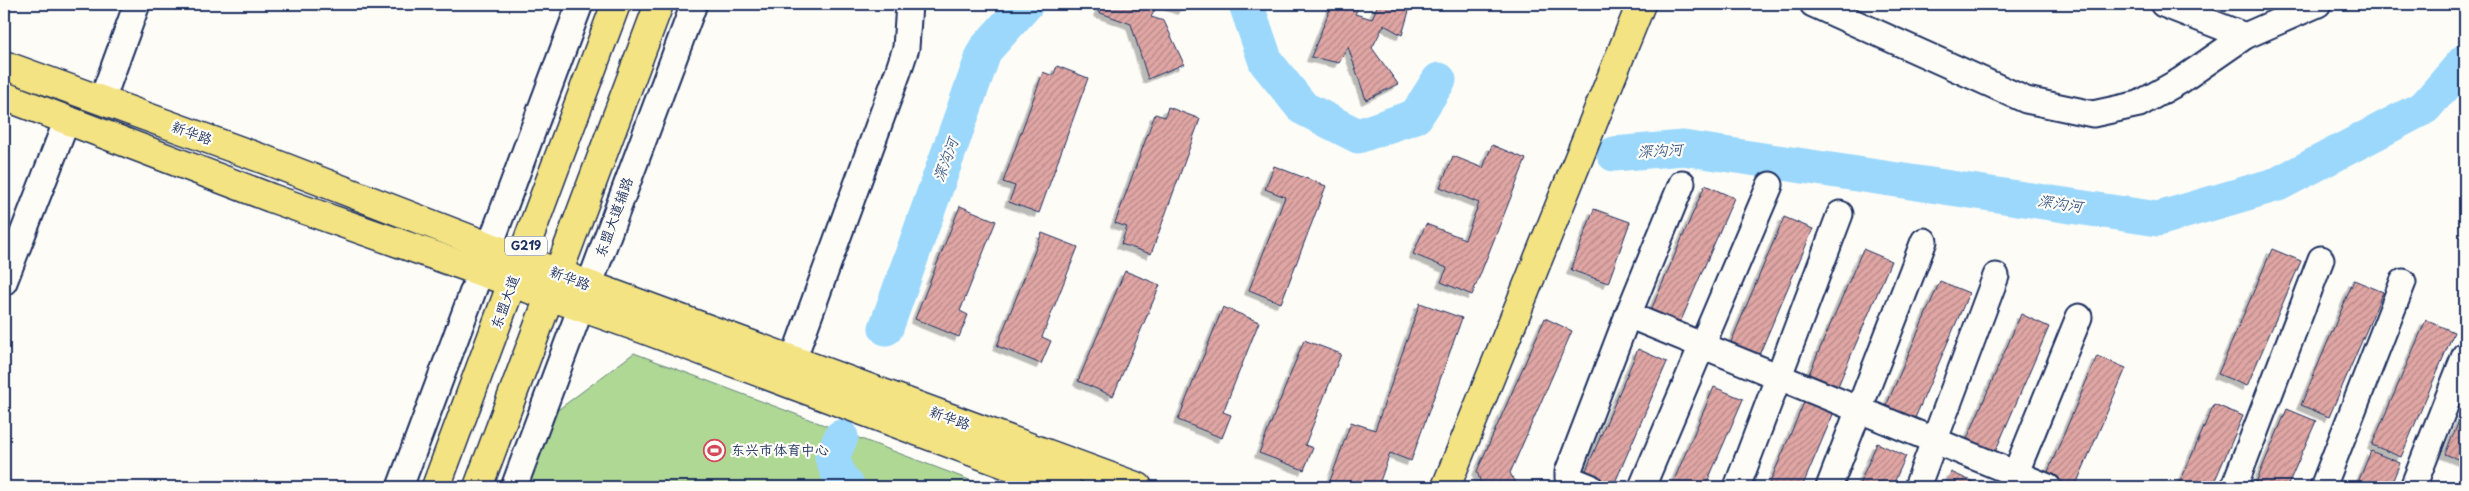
<svg xmlns="http://www.w3.org/2000/svg" width="2469" height="491" font-family="'Playpen Sans','LXGW WenKai TC',sans-serif">
	<style>
		.pitch { fill: #afd895; stroke: #65847a }
		.lines { fill: none; stroke-linecap: round; stroke-linejoin: round }
		.river { stroke: #9bd8fc; stroke-width: 35 }
		.building { fill: url(#building-hatch); stroke: #1b2f5e; filter: url(#shadow) }
		.minor-casing { stroke: #1b2f5e; stroke-width: 29 }
		.major-casing { stroke: #1b2f5e; stroke-width: 31 }
		.highway-casing { stroke: #1b2f5e; stroke-width: 31 }
		.minor { stroke: #fdfcf7; stroke-width: 25 }
		.major { stroke: #f4e382; stroke-width: 28 }
		.highway { stroke: #f4e382; stroke-width: 28 }
		.labels { text-anchor: middle; stroke-width: 4.5; stroke-linejoin: round; paint-order: stroke }
		.shield { fill: #fdfcf7; stroke: #5f6c8c; stroke-width: 1 }
		.shield-label { font-size: 12px; font-weight: bold; fill: #1b2f5e }
		.street-label { font-size: 14px; fill: #1b2f5e; stroke: #fdfcf7 }
		.poi-label { font-size: 14px; fill: #1b2f5e; stroke: #fdfcf7; text-anchor: start }
		.water-label { font-size: 15px; font-style: italic; fill: #3b5986; stroke: #fdfcf7 }
	</style>
	<defs>
		<pattern id="building-hatch" width="6" height="6" patternUnits="userSpaceOnUse" patternTransform="scale(1.25)"><rect width="6" height="6" fill="#e0a6a4"/><path d="M-1 1l2-2M0 6l6-6M5 7l2-2" fill="none" stroke="#b58889"/></pattern>
		<filter id="shadow"><feDropShadow dx="-4.5" dy="4.5" stdDeviation="0" flood-color="#0004"/></filter>
	</defs>
	<rect width="100%" height="100%" fill="#fdfcf7"/>
	<filter id="ink" filterUnits="userSpaceOnUse"><feTurbulence type="fractalNoise" baseFrequency=".02" numOctaves="2"/><feDisplacementMap in="SourceGraphic" scale="10" xChannelSelector="R" yChannelSelector="G"/><feConvolveMatrix kernelMatrix="1 2 1 2 8 2 1 2 1" color-interpolation-filters="sRGB"/></filter>
	<g filter="url(#ink)">
		<polygon class="pitch" points="634,353 988,487 527,487 555,412"/>
		<g class="lines">
			<g class="river">
				<polyline points="1246,4 1266,62 1303,108 1358,136 1416,116 1439,80"/>
				<polyline points="1614,154 1683,148 2158,219 2278,184 2425,107 2465,61"/>
				<polyline points="886,328 985,50 1026,4"/>
				<polyline points="841,437 832,457 839,476 848,487"/>
			</g>
		</g>
		<g class="building">
			<polygon points="1101,4 1158,4 1151,17 1164,21 1184,64 1148,79 1131,24 1098,12"/>
			<polygon points="1164,4 1185,4 1182,10"/>
			<polygon points="1332,4 1360,4 1355,14 1372,19 1378,4 1411,4 1402,35 1384,25 1372,48 1398,84 1366,100 1348,47 1339,63 1311,57"/>
			<polygon points="1057,66 1088,78 1039,213 1009,202 1015,186 1003,182 1043,72 1053,76"/>
			<polygon points="1168,107 1200,119 1151,254 1121,244 1127,227 1115,223 1155,114 1165,117"/>
			<polygon points="1492,145 1526,159 1472,295 1441,282 1447,268 1413,254 1426,224 1465,239 1479,203 1440,187 1453,156 1483,168"/>
			<polygon points="1274,166 1326,186 1281,303 1249,290 1285,197 1265,189"/>
			<polygon points="1705,185 1734,198 1680,323 1651,310"/>
			<polygon points="960,206 996,221 960,311 968,315 959,337 915,319"/>
			<polygon points="1594,209 1630,222 1608,283 1571,270"/>
			<polygon points="1784,217 1813,229 1759,355 1731,342"/>
			<polygon points="1042,233 1078,247 1042,337 1051,341 1041,364 997,346"/>
			<polygon points="1863,249 1891,261 1838,386 1809,374"/>
			<polygon points="2272,249 2301,261 2247,386 2218,374"/>
			<polygon points="1125,271 1160,285 1113,396 1078,381"/>
			<polygon points="2354,280 2383,292 2329,417 2301,405"/>
			<polygon points="1940,281 1969,293 1915,418 1886,406"/>
			<polygon points="1420,303 1462,318 1411,461 1390,453 1378,487 1347,487 1330,481 1351,422 1375,430"/>
			<polygon points="1223,307 1259,322 1223,412 1231,415 1222,438 1178,420"/>
			<polygon points="2021,314 2049,327 1995,452 1967,439"/>
			<polygon points="1545,318 1572,331 1510,473 1518,487 1482,487 1477,471"/>
			<polygon points="2426,320 2454,332 2401,457 2372,445"/>
			<polygon points="1304,340 1341,354 1305,445 1313,448 1304,470 1259,453"/>
			<polygon points="1638,349 1667,362 1613,487 1584,475"/>
			<polygon points="2097,356 2126,368 2075,487 2058,487 2044,481"/>
			<polygon points="1714,387 1743,399 1705,487 1671,487"/>
			<polygon points="1805,400 1834,412 1802,487 1768,487"/>
			<polygon points="2214,404 2243,416 2212,487 2178,487"/>
			<polygon points="2465,407 2465,462 2445,454"/>
			<polygon points="2287,409 2316,421 2287,487 2254,487"/>
			<polygon points="1877,443 1906,456 1892,487 1858,487"/>
			<polygon points="2371,451 2400,463 2390,487 2356,487"/>
			<polygon points="1951,472 1980,485 1979,487 1944,487"/>
		</g>
		<g class="lines">
			<defs>
				<g id="minor">
					<polyline points="1813,4 2026,100 2093,114 2139,104 2180,81 2245,36 2318,4"/>
					<polyline points="2163,4 2245,36"/>
					<polyline points="102,100 137,4"/>
					<polyline points="4,282 67,120"/>
					<polyline points="1628,315 2048,487"/>
					<polyline points="793,360 898,72 906,48 909,4"/>
					<polyline points="400,487 580,4"/>
					<polyline points="514,487 694,4"/>
					<polyline points="1590,487 1568,478 1568,472 1628,315 1682,183"/>
					<polyline points="1642,487 1770,185"/>
					<polyline points="1737,487 1840,214"/>
					<polyline points="1829,487 1924,241"/>
					<polyline points="1917,487 1996,276"/>
					<polyline points="2010,487 2079,317"/>
					<polyline points="2234,487 2321,259"/>
					<polyline points="2323,487 2403,282"/>
					<polyline points="2413,487 2465,355"/>
				</g>
				<g id="major">
					<polyline points="4,65 263,159 589,285 1138,487"/>
					<polyline points="4,96 271,198 643,329 1067,487"/>
					<polyline points="1446,487 1641,4"/>
				</g>
				<g id="highway">
					<polyline points="436,487 616,4"/>
					<polyline points="478,487 659,4"/>
				</g>
			</defs>
			<use href="#minor" class="minor-casing"/>
			<use href="#major" class="major-casing"/>
			<use href="#highway" class="highway-casing"/>
			<use href="#minor" class="minor"/>
			<use href="#major" class="major"/>
			<use href="#highway" class="highway"/>
		</g>
	</g>
	<defs>
		<symbol id="stadium-ring" viewBox="-11 -11 22 22"><circle r="9.5" fill="#fdfcf7" stroke="#d1495b" stroke-width="1.5"/><path d="M0-5a6.5 5 0 1 0 0 10a6.5 5 0 1 0 0-10ZM-3.5-1.8h7v3.6h-7Z" fill="#d1495b"/></symbol>
	</defs>
	<g fill-rule="evenodd">
		<use href="#stadium-ring" x="702" y="438" width="25" height="25"/>
	</g>
	<g class="labels">
		<rect class="shield" x="505" y="236.5" width="42" height="19" rx="4"/>
		<g class="shield-label">
			<text x="526" y="250">G219</text>
		</g>
		<g class="street-label">
			<text transform="translate(192 133) rotate(20)" y="5">新华路</text>
			<text transform="translate(614 217) rotate(-70)" y="5">东盟大道辅路</text>
			<text transform="translate(570 278) rotate(21)" y="5">新华路</text>
			<text transform="translate(505 302) rotate(-70)" y="5">东盟大道</text>
			<text transform="translate(950 418) rotate(20)" y="5">新华路</text>
		</g>
		<g class="poi-label">
			<text x="731" y="455">东兴市体育中心</text>
		</g>
		<g class="water-label">
			<text transform="translate(1660 151) rotate(-3)" y="5">深沟河</text>
			<text transform="translate(946 160) rotate(-70)" y="5">深沟河</text>
			<text transform="translate(2060 204) rotate(8)" y="5">深沟河</text>
		</g>
	</g>
	<rect width="2469" height="491" fill="none" stroke="#fdfcf7" stroke-width="20"/>
	<rect x="10" y="10" width="2449" height="471" fill="none" stroke="#1b2f5e" stroke-width="2" filter="url(#ink)"/>
</svg>
